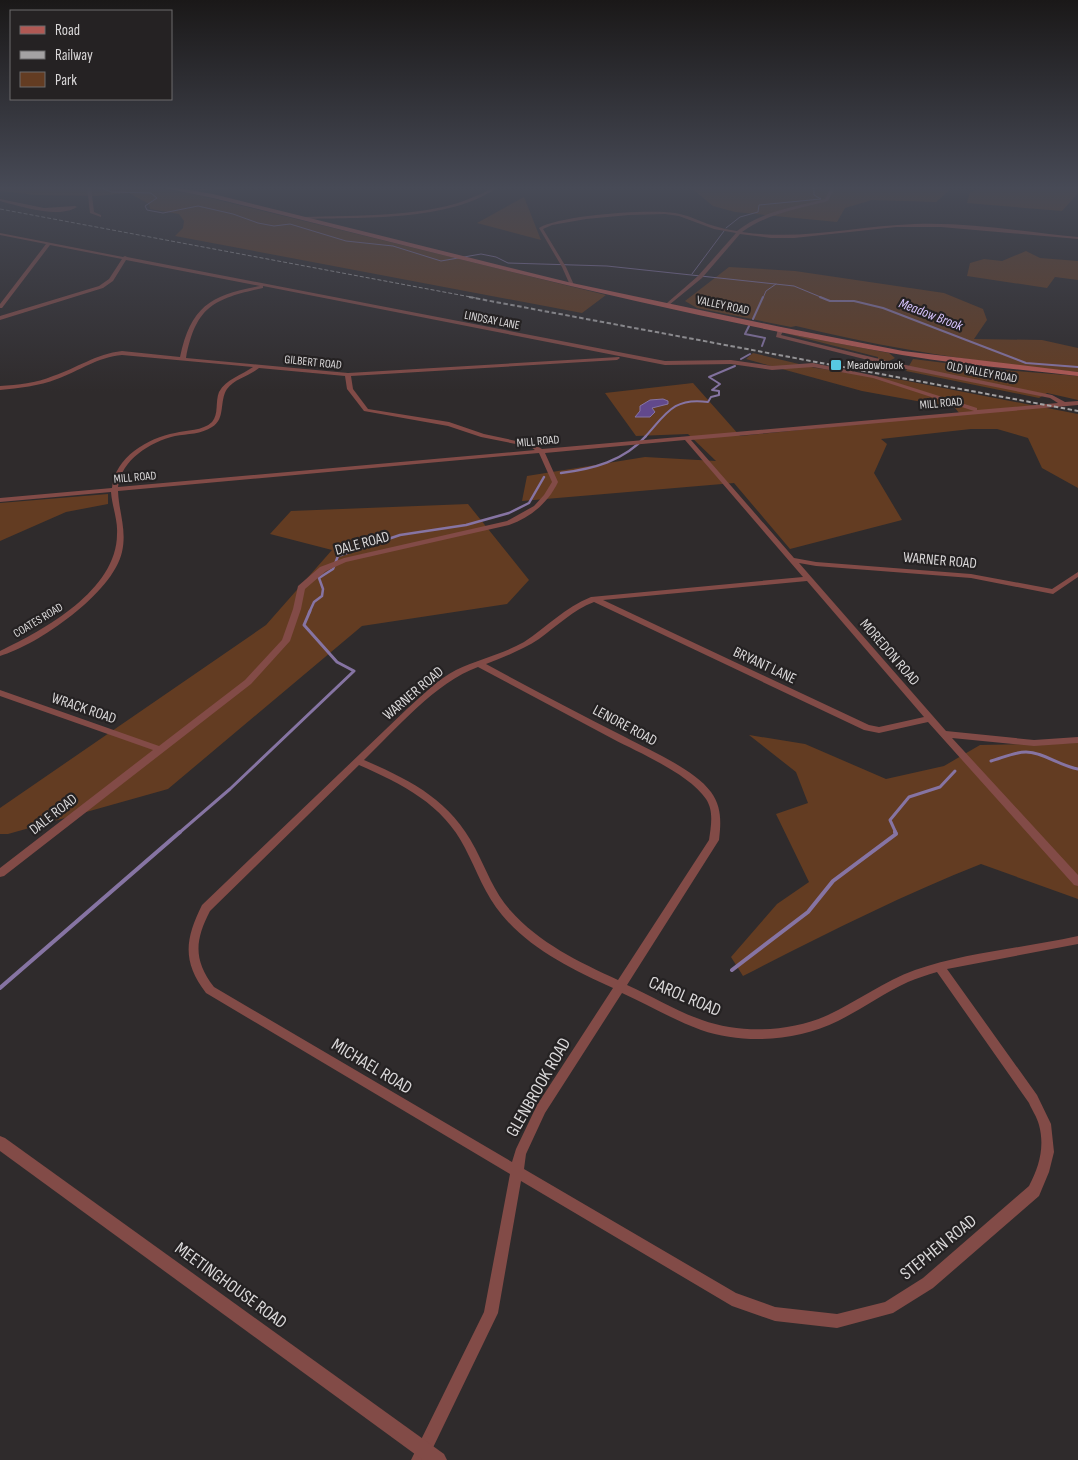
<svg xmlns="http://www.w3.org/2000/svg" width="1078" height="1460" font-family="'Sofia Sans Condensed',sans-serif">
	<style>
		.green { fill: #633c22 }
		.water { fill: #62498c; stroke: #8674a3 }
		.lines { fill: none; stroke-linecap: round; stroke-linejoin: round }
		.stream-far4 { stroke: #8674a3; stroke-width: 1 }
		.stream-far3 { stroke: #8674a3; stroke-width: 2 }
		.stream-far2 { stroke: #8674a3; stroke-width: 2.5 }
		.stream-far1 { stroke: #8674a3; stroke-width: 3 }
		.stream { stroke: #8674a3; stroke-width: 4 }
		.minor { fill: #824b47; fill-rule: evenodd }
		.tertiary { fill: #824b47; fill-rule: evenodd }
		.secondary { fill: #b05954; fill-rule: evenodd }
		.rail-far1 { stroke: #a4a2a3; stroke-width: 1; stroke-dasharray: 4 2; stroke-linecap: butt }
		.rail { stroke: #a4a2a3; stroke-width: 2; stroke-dasharray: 4.5 2.5; stroke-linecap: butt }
		.poi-dot { fill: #57c9e2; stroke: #252223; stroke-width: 2 }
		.labels { text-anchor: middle; stroke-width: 4.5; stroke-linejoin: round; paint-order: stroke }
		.far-street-label { font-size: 12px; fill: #dad8d9; stroke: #252223 }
		.far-poi-label { font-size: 12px; fill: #dad8d9; stroke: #252223; text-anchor: start }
		.far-water-label { font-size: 14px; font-style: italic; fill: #d6c2fd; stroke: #252223 }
		.street-label { font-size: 15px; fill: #dad8d9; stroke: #252223 }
		.near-street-label { font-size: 18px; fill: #dad8d9; stroke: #252223 }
	</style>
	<rect width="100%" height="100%" fill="#2f2b2c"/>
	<g class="green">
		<polygon points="0,187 152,187 194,194 606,295 582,313 175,236 183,228 184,221 179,214 150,209 149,204 129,193 97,196 35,195 0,191"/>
		<polygon points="690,187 936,187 951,189 936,202 872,200 845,208 837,222 735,212 713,206"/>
		<polygon points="986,187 1078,187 1078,193 1062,211 967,203 970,192"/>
		<polygon points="524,197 541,240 477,223"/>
		<polygon points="1026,251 1040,258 1078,261 1078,280 1055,277 1047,288 967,276 970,263 984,259 1002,261"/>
		<path d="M729 267 795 271 944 293 983 309 987 320 974 339 1042 340 1078 348V372C982 363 889 349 796 326L791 327 697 308 685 301Z"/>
		<polygon points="784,333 889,353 895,358 889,361 878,360 878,357"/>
		<polygon points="753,353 816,368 902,380 1078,414 1078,488 1042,468 1028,438 997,429 971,429 881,439 887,444 874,473 902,520 790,549 734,483 522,501 527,476 645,457 716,461 688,434 636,436 605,393 693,383 740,436 960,414 955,408 862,391 746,359"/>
		<polygon points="913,359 1002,370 1078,376 1078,400 1047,393 1039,398 906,371"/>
		<polygon points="108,494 108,504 66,512 0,541 0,503"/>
		<polygon points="468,504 529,580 507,604 362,626 168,789 8,834 0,834 0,808 266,625 332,550 270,534 291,511"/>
		<path d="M749 735 805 744 886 779 944 766 980 745 1078 743V899L981 864C900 896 821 936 743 976L731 957 777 904 809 882 776 814 808 803 796 772Z"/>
	</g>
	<polygon class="water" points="663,399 668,401 668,404 652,408 655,412 650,417 635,417 640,411 640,406 650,400"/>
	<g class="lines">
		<g class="stream-far4">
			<polyline points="98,187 112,192 151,193 157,198 145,206 147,210 163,213 198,206 233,214 258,223 274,226 290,224 346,241 393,246 441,261 481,254 496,257 508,263 607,266 794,286 823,298"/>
			<polyline points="726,228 740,217 758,212 759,205 821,199 814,195 814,187"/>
			<polyline points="692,274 724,231"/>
			<polyline points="763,298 766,291 776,284"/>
		</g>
		<g class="stream-far3">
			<polyline points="820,297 830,301 854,301 883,308 1026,363 1078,367"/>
			<polyline points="753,319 763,297"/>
			<polyline points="749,326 745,334 765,338 762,346"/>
			<polyline points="741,359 750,354"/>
			<path d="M645 437C666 414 673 397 708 402L711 397 719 395V391L712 390 720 384 709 377 735 366"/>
		</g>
		<g class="stream-far2">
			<path d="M561 473C593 469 624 461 646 436"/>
			<polyline points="309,613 314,602 322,596 323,589 319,578 333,569 338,556 400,535 466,525 509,513 529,503 544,477"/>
		</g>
		<g class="stream-far1">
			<path d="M991 761C1002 758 1014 752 1026 752 1043 752 1060 766 1078 769"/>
			<polyline points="179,833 230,789 354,671 337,662 304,625 310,611"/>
			<polyline points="896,833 890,820 909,797 940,787 955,771"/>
		</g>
		<g class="stream">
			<polyline points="732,970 808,912 833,881 896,834 895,832"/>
			<polyline points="0,988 180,832"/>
		</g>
		<g class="minor">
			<polygon points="87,187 91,187 94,212 101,215 101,217 90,213"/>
			<polygon points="233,187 259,187 187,191 185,190"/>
			<path d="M493 187H498C450 222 360 217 303 219L301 218 303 217C355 215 429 218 476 196 482 194 488 190 493 187Z"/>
			<path d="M831 187H835L828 201C797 209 769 213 742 232 803 241 855 226 915 224 970 222 1024 232 1078 237V239L941 227H896L794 238H771L740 234 702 278 669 305H667V303L698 276 736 233 714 229 679 216 665 214 629 215 586 219 552 225 543 229 566 267 574 285 572 286 570 285 562 267 539 228C561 215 648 209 675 213 688 215 699 221 711 225 720 228 729 230 737 231 762 211 795 207 825 199Z"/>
			<path d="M0 199 44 208 75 206 77 207C60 218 26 208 7 203L0 201Z"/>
			<path d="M0 233 123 257 125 256 127 257 665 361 731 360 772 366 813 363 876 376 977 408V410L1058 403 1050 398 896 367 776 337 778 329 781 327 784 329 781 335 896 363 1052 395 1065 402 1078 401V405L691 440 794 558 816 562 971 574 1052 589 1078 572V577L1053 594 971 578 816 566 799 563 946 731 1034 740 1078 737V743L1034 746 952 738 1078 875V886L1074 885 928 722 879 733 864 730 594 602C573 610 557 626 539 639 522 650 504 657 486 664 532 689 578 713 625 737 651 751 694 769 711 792 722 807 721 823 719 840L627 985C652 996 676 1011 702 1020 741 1034 791 1032 828 1015 858 1001 884 981 915 970 968 952 1024 948 1078 936V944L947 969 1037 1095 1051 1124 1054 1152 1049 1172 1039 1196 933 1288 893 1313 837 1328 775 1321 732 1306 521 1181 498 1313 427 1460H411L484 1312 510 1174 206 993C182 962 185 939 202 905L408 708C423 695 438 679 456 670 478 659 503 654 524 642 547 627 565 607 591 597L803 577 685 440 545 453 558 482C548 503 531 517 509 525L346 562 326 571 305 589 301 609 290 641 251 684 4 876 0 877V868L153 750 0 696V690L159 746 245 680 282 640 293 609 298 586 320 567 344 558 507 521 534 506 544 495 552 482 539 453 118 491C119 513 127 530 122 552 113 593 38 645 0 656V651C44 630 117 590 117 534 118 520 112 506 111 492L0 502V498L112 488C115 457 148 438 175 433 186 430 203 431 212 422 219 414 215 402 219 392 226 379 242 375 253 367L122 355C98 357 79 371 57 379 39 386 19 388 0 390V386C18 385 36 383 53 376 77 368 96 354 122 351L180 357C191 306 211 295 260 286L126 260 113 281 103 288 0 320V316L99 286 109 279 122 259 50 245 2 308H0V304L46 244 0 235ZM263 286 665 365 731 364 772 370 813 367 873 378 974 411 542 449 535 445 484 434 449 422 368 409 353 389 351 376 617 360 620 358 619 357 348 373 186 358C196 306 214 299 263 288ZM259 368 345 376 347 389 364 411 448 426 481 437 531 447 535 450 118 487C121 460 150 442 175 436 187 434 202 434 212 427 226 419 219 401 227 389 234 379 249 376 259 368ZM807 581 924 717 879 727 869 725 603 600ZM478 667C523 691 568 715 613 739 640 753 689 774 706 799 714 811 711 826 709 840L618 980C579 962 539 943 510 910 494 892 486 869 475 848 450 800 412 781 364 760 396 729 436 682 478 667ZM359 765C402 784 443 804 465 848 477 871 485 895 502 915 530 949 573 970 613 988L537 1105 516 1149 512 1162 214 987C193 960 195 940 210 911ZM937 972 1029 1103C1032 1110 1037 1117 1039 1125 1045 1147 1039 1167 1029 1186L923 1278 885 1302 837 1314 775 1307 736 1293 524 1169 526 1154 545 1113 622 993C648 1005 674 1020 701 1030 745 1045 797 1041 838 1021 862 1009 884 993 908 982 917 978 927 975 937 972Z"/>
		</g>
		<polygon class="tertiary" points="0,1136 5,1138 444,1454 447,1460 423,1460 0,1151"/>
		<path class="secondary" d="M159 187H171L213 194 572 283 781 327 903 351 1078 372V376C1019 369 960 365 902 355 670 315 441 254 213 198Z"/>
		<polyline class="rail-far1" points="0,209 476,298"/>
		<polyline class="rail" points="469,297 1078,411"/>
	</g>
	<linearGradient id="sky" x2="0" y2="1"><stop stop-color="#1a1818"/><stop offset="0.48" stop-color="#474a56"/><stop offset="1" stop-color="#474a56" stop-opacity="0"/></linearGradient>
	<rect width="1078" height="391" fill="url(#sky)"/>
	<rect class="poi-dot" x="830" y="359" width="12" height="12" rx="2.5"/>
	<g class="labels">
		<g class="far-street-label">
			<text transform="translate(723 305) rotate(12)" y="4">VALLEY ROAD</text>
			<text transform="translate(492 320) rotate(11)" y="4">LINDSAY LANE</text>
			<text transform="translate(313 362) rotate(6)" y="4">GILBERT ROAD</text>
			<text transform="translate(982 372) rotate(11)" y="4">OLD VALLEY ROAD</text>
			<text transform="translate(941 403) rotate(-5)" y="4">MILL ROAD</text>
			<text transform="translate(538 441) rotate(-5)" y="4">MILL ROAD</text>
			<text transform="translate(135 477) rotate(-5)" y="4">MILL ROAD</text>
			<text transform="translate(38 620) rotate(-31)" y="4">COATES ROAD</text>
		</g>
		<g class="far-poi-label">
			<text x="847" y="369">Meadowbrook</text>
		</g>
		<g class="far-water-label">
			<text transform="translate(931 314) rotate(21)" y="5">Meadow Brook</text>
		</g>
		<g class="street-label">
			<text transform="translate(362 543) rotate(-15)" y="5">DALE ROAD</text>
			<text transform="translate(940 560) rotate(5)" y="5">WARNER ROAD</text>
			<text transform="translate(890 652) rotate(49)" y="5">MOREDON ROAD</text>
			<text transform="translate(765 665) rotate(25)" y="5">BRYANT LANE</text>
			<text transform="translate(413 693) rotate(-40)" y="5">WARNER ROAD</text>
			<text transform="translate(84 708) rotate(19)" y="5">WRACK ROAD</text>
			<text transform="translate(625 725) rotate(28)" y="5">LENORE ROAD</text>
			<text transform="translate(53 814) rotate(-38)" y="5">DALE ROAD</text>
		</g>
		<g class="near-street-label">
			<text transform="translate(685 996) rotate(23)" y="6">CAROL ROAD</text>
			<text transform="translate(372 1066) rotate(31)" y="6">MICHAEL ROAD</text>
			<text transform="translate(538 1087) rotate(-60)" y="6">GLENBROOK ROAD</text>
			<text transform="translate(938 1247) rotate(-39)" y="6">STEPHEN ROAD</text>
			<text transform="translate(231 1285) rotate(36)" y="6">MEETINGHOUSE ROAD</text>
		</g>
	</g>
	<rect x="10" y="10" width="162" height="90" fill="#252223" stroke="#6d6b6c"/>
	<rect x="20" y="26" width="25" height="8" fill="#b05954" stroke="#6d6b6c"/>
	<text x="55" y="35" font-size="15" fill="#dad8d9">Road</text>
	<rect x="20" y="51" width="25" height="8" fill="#a4a2a3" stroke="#6d6b6c"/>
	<text x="55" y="60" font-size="15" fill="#dad8d9">Railway</text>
	<rect x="20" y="72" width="25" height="15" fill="#633c22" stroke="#6d6b6c"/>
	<text x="55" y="85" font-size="15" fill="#dad8d9">Park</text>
</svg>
